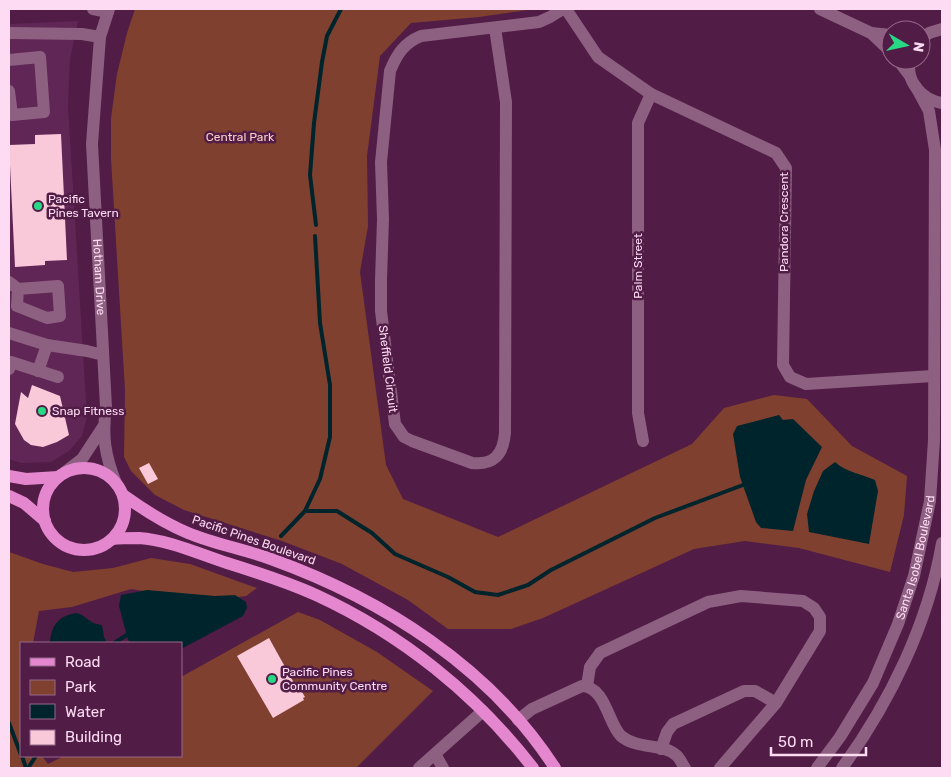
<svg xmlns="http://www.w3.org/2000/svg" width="951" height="777" font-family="Rubik,sans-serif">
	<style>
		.built { fill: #602655 }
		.green { fill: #80402f }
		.water { fill: #00242c }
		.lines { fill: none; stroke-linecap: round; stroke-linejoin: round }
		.stream { stroke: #00242c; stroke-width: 4 }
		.building { fill: #f9c9da }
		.minor { stroke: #8d5f81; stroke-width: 12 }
		.major { stroke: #e487cf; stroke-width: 12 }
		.poi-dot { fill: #29d885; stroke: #511c46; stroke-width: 2 }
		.labels { text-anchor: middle; stroke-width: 5; stroke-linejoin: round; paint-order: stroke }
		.park-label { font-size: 12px; fill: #fdcfc2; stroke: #511c46 }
		.poi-label { font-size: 12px; fill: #fddbf3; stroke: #511c46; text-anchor: start }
		.street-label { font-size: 12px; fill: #fddbf3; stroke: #511c46 }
	</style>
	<rect width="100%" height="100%" fill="#511c46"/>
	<polygon class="built" points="78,21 70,59 68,106 87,417 82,436 69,451 51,462 21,463 9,459 9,24"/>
	<g class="green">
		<polygon points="135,9 535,9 479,17 411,23 380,56 367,156 368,226 360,272 386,465 403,499 498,537 692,444 724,408 774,395 807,399 852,446 907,476 904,515 890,572 799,548 745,541 694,549 543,618 511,629 448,629 408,600 342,564 282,541 184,510 155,495 131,471 124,457 125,390 111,159 111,118 117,74 127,33"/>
		<polygon points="9,552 43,564 73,572 113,568 151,558 190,564 257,588 246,596 206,601 131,589 72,607 39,611 33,643 21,643 21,756 42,756 48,764 64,756 181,756 181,677 298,612 320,620 377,652 433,691 356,768 9,768"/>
	</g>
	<g class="water">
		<polygon points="779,415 783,420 793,419 822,447 806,480 793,531 761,528 756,522 740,477 733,434 737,426"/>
		<path d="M835 462C846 472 861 474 875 480L878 491 869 544 809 532 807 514 814 491 823 471Z"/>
		<polygon points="147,590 215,596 235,595 246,602 247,608 243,616 181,649 181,643 131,643 128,640 119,606 121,595"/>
		<path d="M76 613C88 616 87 623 102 625L104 637 107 643H50C51 626 58 616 76 613Z"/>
	</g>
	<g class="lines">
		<g class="stream">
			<polyline points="316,225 310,175 314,123 322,62 327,36 341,9"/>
			<polyline points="305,511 337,511 372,533 395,554 448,577 475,592 498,595 528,585 551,570 655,518 743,485"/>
			<polyline points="281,536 305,511 320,479 330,437 330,385 320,323 315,236"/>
			<polyline points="114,643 130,633"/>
			<polyline points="9,723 21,755"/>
			<polyline points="22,756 26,768"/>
			<polyline points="28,768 36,756"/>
		</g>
	</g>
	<g class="building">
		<polygon points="61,134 67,260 45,261 45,265 15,267 9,145 35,144 35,135"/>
		<polygon points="32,385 60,396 69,435 57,442 43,447 31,445 24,440 15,424 21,392 28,398"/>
		<polygon points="149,463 158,479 148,484 139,468"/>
		<polygon points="269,638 294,683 296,682 305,697 303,698 304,700 273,718 237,656"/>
	</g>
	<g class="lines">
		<g class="minor">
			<polyline points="93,9 108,12"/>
			<path id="s1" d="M109 9 100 37 92 144 106 407C102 436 105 456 116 483"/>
			<polyline points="566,9 598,57 651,94 776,153 786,168 783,365 790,377 806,384 933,376"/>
			<polyline points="820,9 871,33 891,52"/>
			<path d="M495 28 506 102 505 433C503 455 494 465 472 463L412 441 404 437 395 424 381 311V280L383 219 381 162 390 71C397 54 404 43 421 36L539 22 550 17 563 9"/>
			<polyline points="9,33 82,34 100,37"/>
			<polyline points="871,33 891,35"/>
			<polyline points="921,39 929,33 942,29"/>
			<polyline points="9,60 40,57 44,112 12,115 9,91"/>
			<polyline points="898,60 910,76"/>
			<path d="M910 60C905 81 922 100 942 103"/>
			<polyline points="9,282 18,289 58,286 60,316 47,318 17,306 18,289"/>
			<polyline points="9,333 47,345 87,351 103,355"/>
			<polyline points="9,369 11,362 58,377"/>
			<polyline points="38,371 47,345"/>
			<polyline points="643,441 638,413 638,123 651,94"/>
			<polyline points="65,472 82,459 103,427"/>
			<polyline points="587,686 590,667 600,653 708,602 741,596 803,601 814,608 820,617 820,631 776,703 720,768"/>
			<path d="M518 720 532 709 582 686C606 687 608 724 621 736 638 750 662 743 676 755 680 758 682 764 685 768"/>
			<polyline points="661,749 667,732 673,724 744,691 755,691 776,703"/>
			<polyline points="435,754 443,768"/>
			<polyline points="419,768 483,711"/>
			<path id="s2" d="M817 768 840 737 873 683 898 624 914 576 930 501 934 440 935 150 929 111 916 87"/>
			<path d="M842 768C890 702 928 624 942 543"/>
		</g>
		<g class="major">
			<circle cx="84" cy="509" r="41"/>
			<polyline points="9,476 26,479 58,477"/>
			<path d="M123 495C144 510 164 523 188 533 214 544 244 549 271 559 382 599 490 667 555 768"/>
			<polyline points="9,496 24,503 45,521"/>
			<path d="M112 539C121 538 130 538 139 538 169 540 199 554 227 563 256 572 287 582 316 595 401 634 476 694 533 768"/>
		</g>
	</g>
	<g class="poi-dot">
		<circle cx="38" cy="206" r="5"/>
		<circle cx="42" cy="411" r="5"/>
		<circle cx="272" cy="679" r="5"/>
	</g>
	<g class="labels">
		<g class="park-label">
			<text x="240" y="141">Central Park</text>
		</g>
		<g class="poi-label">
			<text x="48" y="203">Pacific<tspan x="48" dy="14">Pines Tavern</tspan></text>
			<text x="52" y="415">Snap Fitness</text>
			<text x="282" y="676">Pacific Pines<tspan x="282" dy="14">Community Centre</tspan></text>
		</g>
		<g class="street-label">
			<text transform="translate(784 222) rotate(-90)" y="4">Pandora Crescent</text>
			<text transform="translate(638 266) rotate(-90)" y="4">Palm Street</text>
			<text dy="4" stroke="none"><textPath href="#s1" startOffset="270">Hotham Drive</textPath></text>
			<text transform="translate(388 369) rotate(83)" y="4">Sheffield Circuit</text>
			<text transform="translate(254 540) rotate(19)" y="4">Pacific Pines Boulevard</text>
			<text dy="4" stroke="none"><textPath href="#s2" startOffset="235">Santa Isobel Boulevard</textPath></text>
		</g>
	</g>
	<rect width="951" height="777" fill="none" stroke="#fddbf3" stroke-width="20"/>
	<rect x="20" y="642" width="162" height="115" fill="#511c46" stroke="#96688b"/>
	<rect x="30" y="658" width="25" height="8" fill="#e487cf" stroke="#96688b"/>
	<text x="65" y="667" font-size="15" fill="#fddbf3">Road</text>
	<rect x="30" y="680" width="25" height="15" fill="#80402f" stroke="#96688b"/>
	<text x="65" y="692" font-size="15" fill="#fddbf3">Park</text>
	<rect x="30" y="704" width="25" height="15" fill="#00242c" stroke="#96688b"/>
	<text x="65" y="717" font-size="15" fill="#fddbf3">Water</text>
	<rect x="30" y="730" width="25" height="15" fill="#f9c9da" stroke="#96688b"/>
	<text x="65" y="742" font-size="15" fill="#fddbf3">Building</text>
	<g transform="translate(906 45) rotate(99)"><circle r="24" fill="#511c46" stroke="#96688b"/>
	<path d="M0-4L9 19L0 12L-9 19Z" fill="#29d885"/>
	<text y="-8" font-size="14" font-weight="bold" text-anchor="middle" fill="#fddbf3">N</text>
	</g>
	<path d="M771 747v8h95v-8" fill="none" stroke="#fddbf3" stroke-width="2.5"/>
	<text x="778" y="747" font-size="15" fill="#fddbf3" stroke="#511c46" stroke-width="4" paint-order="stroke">50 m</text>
</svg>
